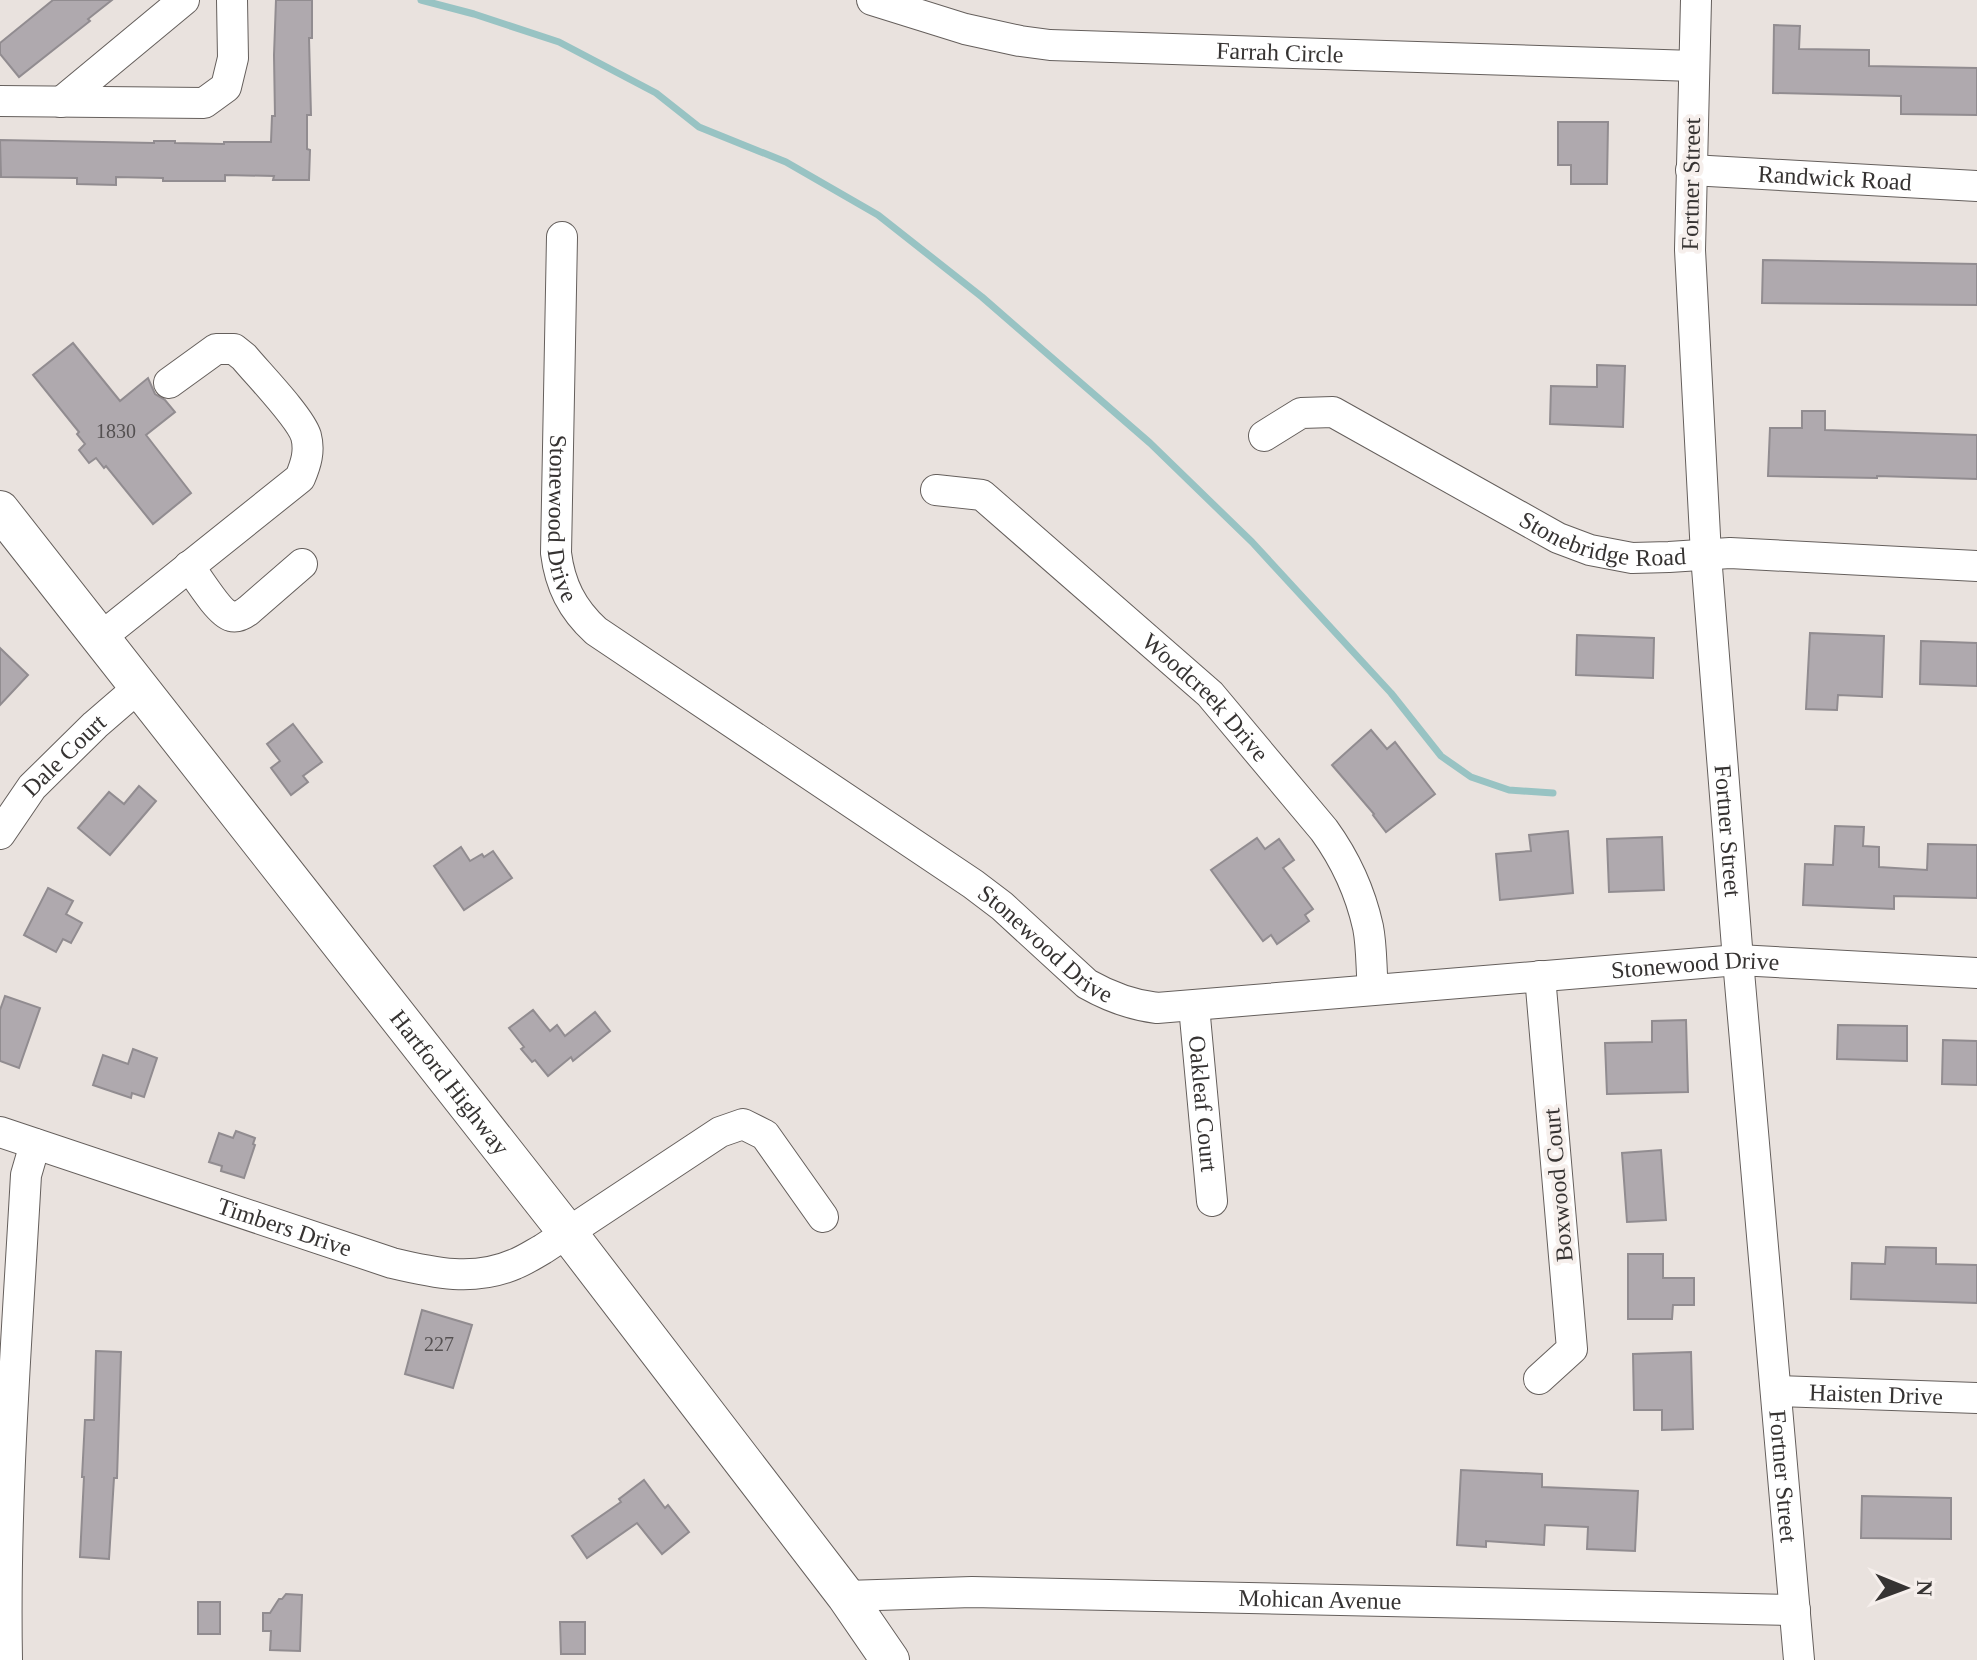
<svg xmlns="http://www.w3.org/2000/svg" width="1977" height="1660" font-family="'Times New Roman',serif">
	<style>
		.lines { fill: none; stroke-linecap: round; stroke-linejoin: round }
		.stream { stroke: #98c3c3; stroke-width: 7 }
		.building { fill: #afa9ae; stroke: #918c90; stroke-width: 2 }
		.minor-casing { stroke: #655f5c; stroke-width: 32 }
		.major-casing { stroke: #655f5c; stroke-width: 40 }
		.minor { stroke: #fff; stroke-width: 30 }
		.major { stroke: #fff; stroke-width: 38 }
		.labels { text-anchor: middle; stroke-width: 8; stroke-linejoin: round; paint-order: stroke }
		.number-label { font-size: 20px; fill: #545051 }
		.street-label { font-size: 24px; fill: #363332; stroke: #f6efec }
	</style>
	<rect width="100%" height="100%" fill="#e9e2de"/>
	<g class="lines">
		<polyline class="stream" points="421,0 474,14 559,42 656,93 699,127 786,162 878,215 982,297 1150,443 1252,542 1391,693 1441,756 1471,777 1509,790 1553,793"/>
	</g>
	<g class="building">
		<polygon points="53,0 112,0 88,19 90,21 19,77 0,54 0,43"/>
		<polygon points="276,0 312,0 312,38 309,38 311,115 307,115 307,149 310,150 309,180 273,180 274,176 225,175 225,181 163,181 163,178 116,177 116,185 77,184 77,178 1,177 0,140 154,143 154,141 175,141 175,143 224,144 224,142 271,142 272,116 275,116 274,55"/>
		<polygon points="1774,25 1800,26 1799,49 1869,50 1869,66 1977,68 1977,115 1901,114 1901,96 1773,93"/>
		<polygon points="1558,122 1608,122 1607,184 1571,184 1571,165 1558,165"/>
		<polygon points="1763,260 1977,264 1977,305 1762,303"/>
		<polygon points="73,343 120,401 148,378 155,394 165,400 175,412 146,435 191,493 153,524 106,466 104,468 96,458 89,463 79,450 85,444 77,434 79,432 33,375"/>
		<polygon points="1597,365 1625,366 1623,427 1550,424 1551,386 1597,387"/>
		<polygon points="1802,411 1825,411 1825,430 1977,435 1977,479 1877,476 1877,478 1768,476 1770,428 1802,428"/>
		<polygon points="1810,633 1884,636 1882,697 1838,695 1837,710 1806,709"/>
		<polygon points="1577,635 1654,638 1653,678 1576,675"/>
		<polygon points="1921,641 1977,643 1977,686 1920,684"/>
		<polygon points="0,648 28,675 0,705"/>
		<polygon points="293,724 322,762 303,776 308,782 291,795 271,768 280,761 267,744"/>
		<polygon points="1371,730 1387,749 1395,742 1435,794 1386,832 1373,815 1374,814 1332,765"/>
		<polygon points="139,786 156,801 110,855 78,828 109,792 124,804"/>
		<polygon points="1835,826 1864,827 1863,846 1879,847 1879,867 1927,870 1928,844 1977,845 1977,898 1894,896 1894,909 1803,905 1805,864 1833,865"/>
		<polygon points="1568,831 1573,893 1500,900 1496,854 1531,851 1529,835"/>
		<polygon points="1662,837 1664,890 1609,892 1607,839"/>
		<polygon points="1257,838 1265,849 1279,839 1294,860 1283,868 1313,909 1305,915 1309,921 1277,944 1271,935 1263,941 1211,870"/>
		<polygon points="461,847 470,861 482,854 484,857 493,851 512,878 464,910 434,866"/>
		<polygon points="48,888 73,901 66,914 82,923 71,943 63,939 56,952 24,935"/>
		<polygon points="5,996 40,1008 19,1068 0,1061 0,1010"/>
		<polygon points="533,1010 550,1031 557,1025 565,1036 595,1012 610,1031 573,1061 571,1057 548,1076 535,1060 532,1062 521,1049 524,1047 509,1028"/>
		<polygon points="1686,1020 1688,1092 1607,1094 1605,1043 1652,1042 1652,1021"/>
		<polygon points="1838,1025 1907,1026 1907,1061 1837,1059"/>
		<polygon points="1943,1040 1977,1041 1977,1085 1942,1084"/>
		<polygon points="133,1049 157,1058 144,1097 132,1093 131,1098 93,1085 103,1055 128,1064"/>
		<polygon points="236,1131 255,1138 253,1144 255,1145 244,1178 221,1171 222,1166 209,1162 219,1133 233,1138"/>
		<polygon points="1661,1150 1666,1220 1627,1222 1622,1153"/>
		<polygon points="1886,1247 1936,1248 1936,1264 1977,1265 1977,1303 1851,1299 1852,1263 1885,1264"/>
		<polygon points="1628,1254 1663,1254 1663,1278 1694,1278 1694,1305 1673,1305 1672,1319 1628,1319"/>
		<polygon points="422,1310 472,1325 453,1388 405,1374"/>
		<polygon points="96,1351 121,1352 117,1478 114,1478 109,1559 80,1557 84,1477 82,1477 85,1420 94,1420"/>
		<polygon points="1691,1352 1693,1429 1662,1430 1662,1410 1634,1410 1633,1354"/>
		<polygon points="1461,1470 1542,1474 1542,1487 1638,1491 1635,1551 1587,1549 1588,1527 1545,1525 1544,1545 1486,1541 1486,1547 1457,1545"/>
		<polygon points="644,1480 665,1508 668,1505 689,1532 662,1554 637,1523 587,1558 572,1536 621,1502 619,1499"/>
		<polygon points="1862,1496 1951,1498 1951,1539 1861,1538"/>
		<polygon points="286,1594 302,1595 300,1651 270,1650 271,1631 263,1631 263,1613 270,1613 279,1599 282,1599"/>
		<rect x="198" y="1602" width="22" height="32"/>
		<polygon points="560,1622 585,1622 585,1654 561,1654"/>
	</g>
	<g class="lines">
		<defs>
			<g id="minor">
				<path id="s1" d="M872 0 965 29 1020 41 1050 45 1694 66"/>
				<path id="s2" d="M1696 0 1690 250 1706 555 1738 960 1799 1660"/>
				<polyline points="0,101 204,103 226,87 233,58 232,0"/>
				<polyline points="61,102 184,0"/>
				<path id="s3" d="M1691 170 1977 186"/>
				<path id="s4" d="M562 237 556 553C560 585 572 609 596 631L973 884 1002 906 1087 984C1110 997 1131 1005 1157 1008L1738 960 1977 973"/>
				<path id="s5" d="M1264 436 1301 413 1333 412 1558 538 1590 550 1632 558 1669 557 1730 553 1977 566"/>
				<path id="s6" d="M936 490 982 495 1210 694 1324 830C1345 859 1360 891 1368 927 1372 947 1371 969 1373 989"/>
				<path d="M189 566C197 577 219 613 231 616 238 618 244 614 249 610L302 564"/>
				<path d="M100 638 300 478C306 464 310 451 306 436 300 417 258 374 244 357L234 349H216L169 383"/>
				<path id="s7" d="M0 834 32 787 95 725 139 687"/>
				<path id="s8" d="M1194 1006 1212 1201"/>
				<path id="s9" d="M0 1132 392 1263C434 1273 474 1282 515 1264 525 1260 534 1254 543 1249L720 1132 743 1124 765 1135 823 1217"/>
				<polyline points="1539,1379 1572,1349 1540,976"/>
				<path id="s10" d="M1776 1391 1977 1398"/>
				<path id="s11" d="M846 1596 972 1592 1795 1610"/>
				<path d="M7 1660C4 1498 17 1336 26 1175L35 1144"/>
			</g>
			<g id="major">
				<path id="s12" d="M0 510 567 1232 846 1596 890 1660"/>
			</g>
		</defs>
		<use href="#minor" class="minor-casing"/>
		<use href="#major" class="major-casing"/>
		<use href="#minor" class="minor"/>
		<use href="#major" class="major"/>
	</g>
	<g class="labels">
		<g class="number-label">
			<text x="116" y="438">1830</text>
			<text x="439" y="1351">227</text>
		</g>
		<g class="street-label">
			<text dy="8" stroke="none"><textPath href="#s1" startOffset="414">Farrah Circle</textPath></text>
			<text dy="8" stroke="none"><textPath href="#s3" startOffset="144">Randwick Road</textPath></text>
			<text transform="translate(1691 184) rotate(-89)" y="8">Fortner Street</text>
			<text dy="8" stroke="none"><textPath href="#s4" startOffset="282">Stonewood Drive</textPath></text>
			<text dy="8" stroke="none"><textPath href="#s5" startOffset="378">Stonebridge Road</textPath></text>
			<text dy="8" stroke="none"><textPath href="#s6" startOffset="348">Woodcreek Drive</textPath></text>
			<text dy="8" stroke="none"><textPath href="#s7" startOffset="102">Dale Court</textPath></text>
			<text dy="8" stroke="none"><textPath href="#s2" startOffset="832">Fortner Street</textPath></text>
			<text dy="8" stroke="none"><textPath href="#s4" startOffset="954">Stonewood Drive</textPath></text>
			<text dy="8" stroke="none"><textPath href="#s4" startOffset="1626">Stonewood Drive</textPath></text>
			<text dy="8" stroke="none"><textPath href="#s12" startOffset="728">Hartford Highway</textPath></text>
			<text dy="8" stroke="none"><textPath href="#s8" startOffset="98">Oakleaf Court</textPath></text>
			<text transform="translate(1558 1185) rotate(-95)" y="8">Boxwood Court</text>
			<text dy="8" stroke="none"><textPath href="#s9" startOffset="300">Timbers Drive</textPath></text>
			<text dy="8" stroke="none"><textPath href="#s10" startOffset="100">Haisten Drive</textPath></text>
			<text dy="8" stroke="none"><textPath href="#s2" startOffset="1480">Fortner Street</textPath></text>
			<text dy="8" stroke="none"><textPath href="#s11" startOffset="474">Mohican Avenue</textPath></text>
		</g>
	</g>
	<g transform="translate(1905 1588) rotate(91)" stroke="#f6efec" stroke-width="6" paint-order="stroke">
	<path d="M0-6L14 30L0 20L-14 30Z" fill="#363332"/>
	<text y="-12" font-size="22" font-weight="bold" text-anchor="middle" fill="#363332">N</text>
	</g>
</svg>
